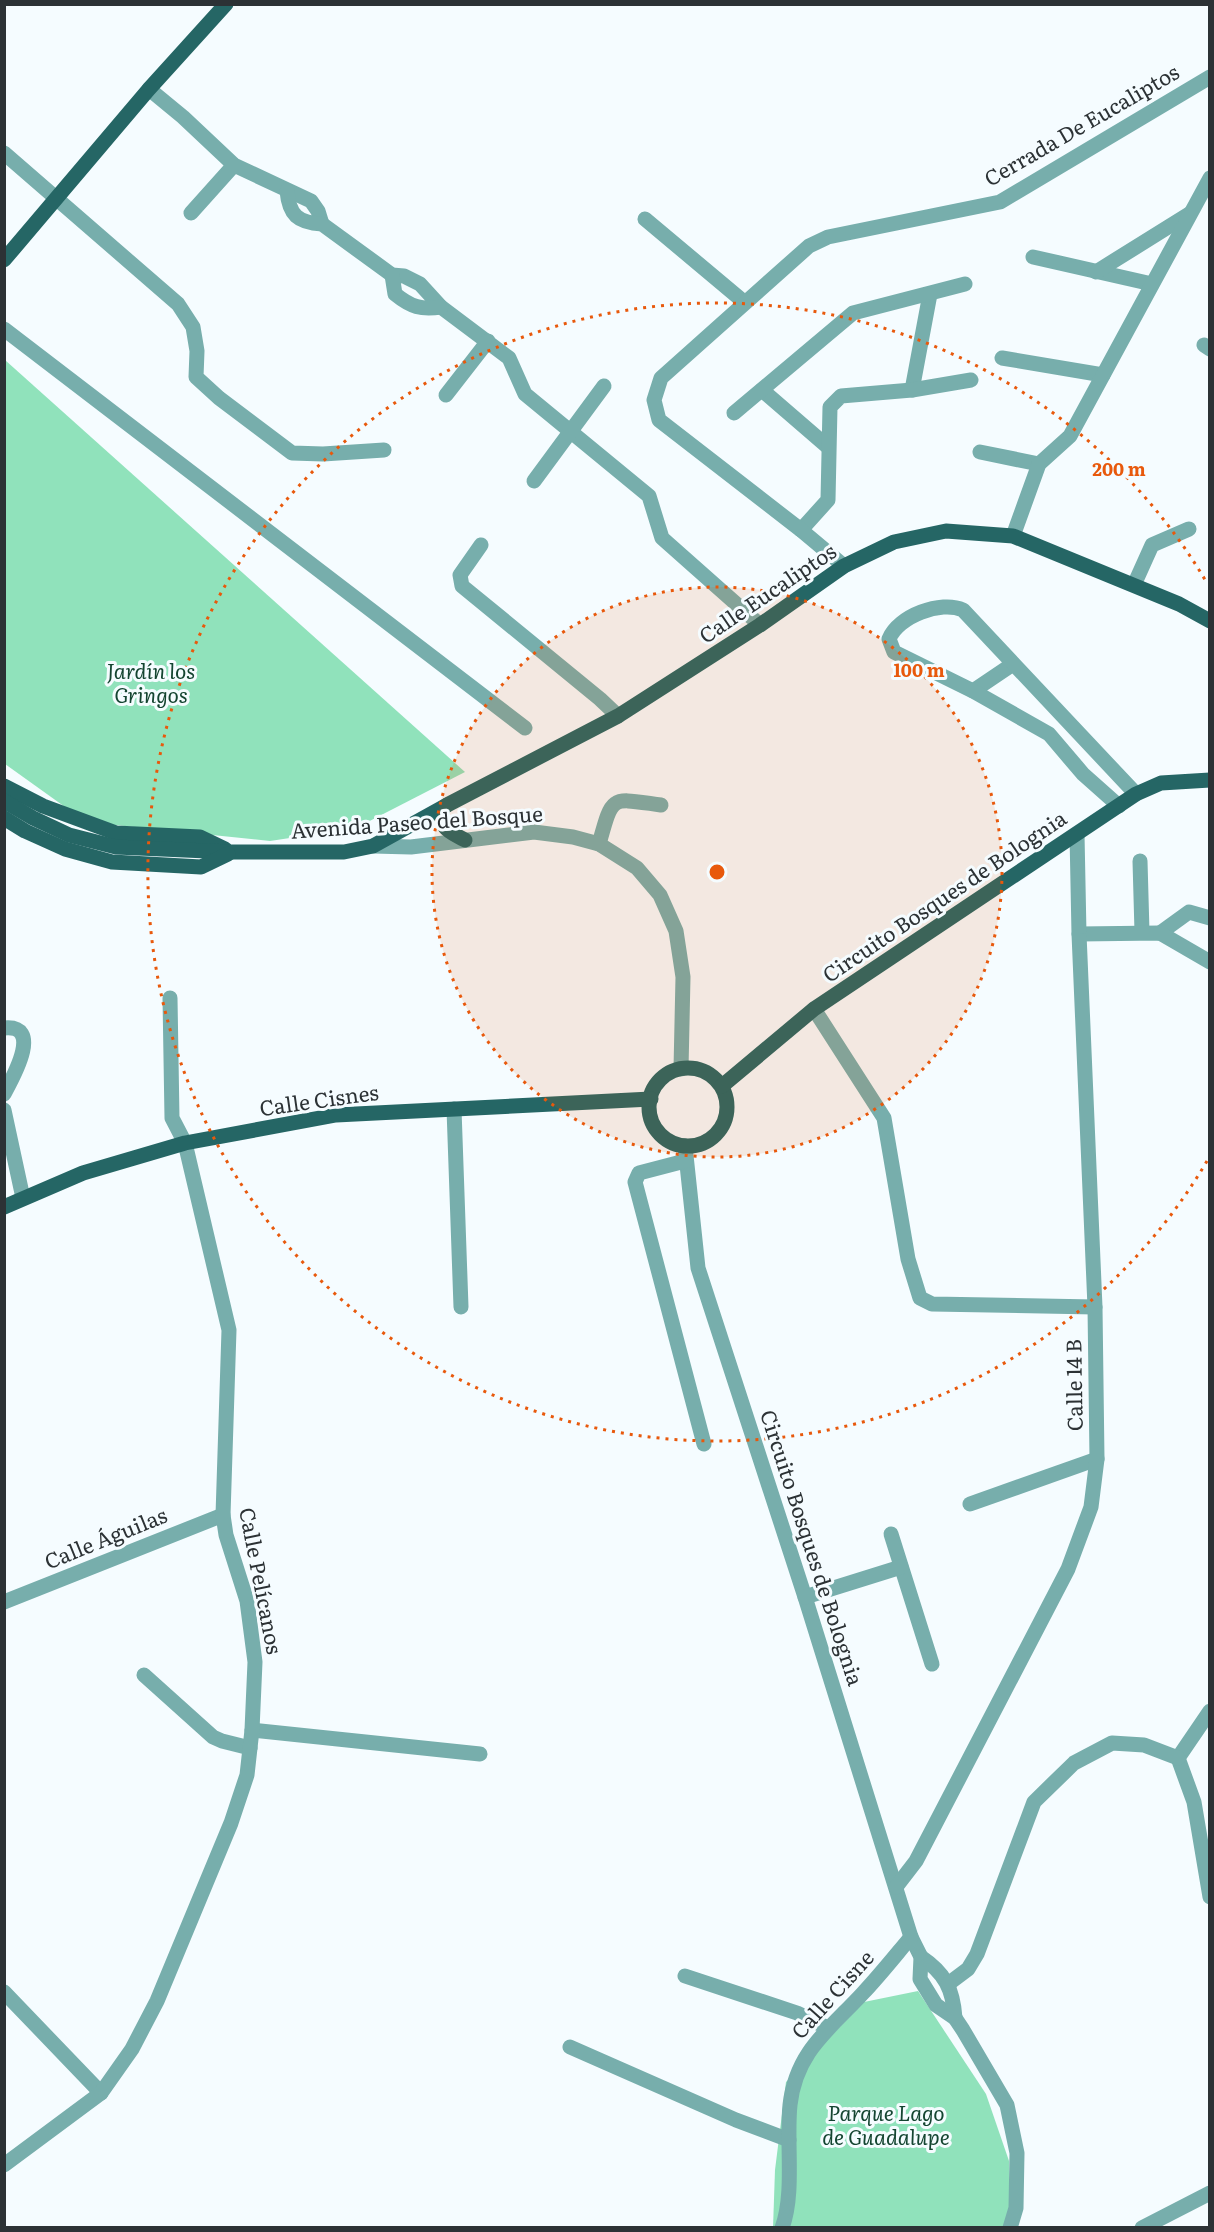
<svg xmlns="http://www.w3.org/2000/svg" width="1214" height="2232" font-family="Literata,serif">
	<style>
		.green { fill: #90e2bb }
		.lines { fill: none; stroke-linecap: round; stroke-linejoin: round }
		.minor { stroke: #77aeac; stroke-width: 15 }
		.major { stroke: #256665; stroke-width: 15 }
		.ring { fill: none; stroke: #e8590c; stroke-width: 3; stroke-dasharray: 3 6 }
		.labels { text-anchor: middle; stroke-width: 6; stroke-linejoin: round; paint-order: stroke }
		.street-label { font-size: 21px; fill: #2c3235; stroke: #f5fcff }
		.park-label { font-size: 21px; font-style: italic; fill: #144531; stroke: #f5fcff }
		.centre { fill: #e8590c; stroke: #f5fcff; stroke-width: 3 }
		.ring-label { font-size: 18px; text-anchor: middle; font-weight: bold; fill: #e8590c; stroke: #f5fcff; stroke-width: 6; stroke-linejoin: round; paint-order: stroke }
	</style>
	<rect width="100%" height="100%" fill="#f5fcff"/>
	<g class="green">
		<polygon points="5,360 465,772 356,828 270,841 86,822 5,764"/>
		<polygon points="918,1991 986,2094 1009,2161 1009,2227 773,2228 775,2170 786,2082 864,2002"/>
	</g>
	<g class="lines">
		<g class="minor">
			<polyline points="149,89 183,117 234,165 311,201 318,211 322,224"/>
			<polyline points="4,153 178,304 193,327 197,351 196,377 219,398 292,453 323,454 384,450"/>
			<path d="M287 191C289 215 298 223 322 224L392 275 404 276 420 284 441 307 509 358 525 394 649 496 662 538 760 625"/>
			<polyline points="191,213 234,165"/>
			<polyline points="645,219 744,302"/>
			<polyline points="1033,257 1152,284"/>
			<polyline points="1096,272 1189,214"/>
			<path d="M392 275 395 294C411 307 421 310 441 307"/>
			<polyline points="4,329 525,728"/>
			<polyline points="1204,345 1210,349"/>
			<polyline points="1002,358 1103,375"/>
			<polyline points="762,390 828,447"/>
			<polyline points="912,390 930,294"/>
			<polyline points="446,395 488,341"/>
			<polyline points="734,413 853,313 965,284"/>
			<polyline points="980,452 1039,464"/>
			<polyline points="534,481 604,386"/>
			<polyline points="801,530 828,500 830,407 841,396 912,390 971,380"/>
			<polyline points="1013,536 1039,464 1070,436 1210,178"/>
			<polyline points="481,545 460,575 462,586 600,699 618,716"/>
			<polyline points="844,566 801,530 659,420 654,400 661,378 809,246 828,237 1000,202 1210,77"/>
			<polyline points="1134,585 1152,545 1189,529"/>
			<polyline points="973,691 1013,664"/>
			<path d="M1119 806 1083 774 1049 734 973 691 894 652 889 639C898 616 941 600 963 610L1136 794"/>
			<path d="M599 844C613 794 610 798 661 805"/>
			<polyline points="373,846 411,847 534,832 573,837 599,844 637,868 660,895 676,931 683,977 681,1069"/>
			<polyline points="1140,861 1142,932"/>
			<polyline points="1160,933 1189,912 1210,918"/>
			<polyline points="1079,934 1160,933 1210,962"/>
			<polyline points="814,1009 884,1118 908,1259 920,1298 932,1304 1095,1307"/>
			<path d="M4 1028C44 1024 12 1079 4 1094"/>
			<polyline points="454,1109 461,1307"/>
			<polyline points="4,1110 23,1198"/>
			<polyline points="685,1146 698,1268 805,1597 911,1937 921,1957 920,1979 936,2005 955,2018 963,2030 1007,2105 1017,2153 1016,2208 1010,2228"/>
			<polyline points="685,1161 639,1173 635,1182 704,1444"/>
			<polyline points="970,1504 1097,1459"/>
			<polyline points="891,1534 932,1664"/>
			<polyline points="805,1597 901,1567"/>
			<polyline points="4,1602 223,1515"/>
			<polyline points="144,1675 213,1737 222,1741 250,1748"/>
			<polyline points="252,1730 480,1754"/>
			<polyline points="1178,1758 1194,1802 1210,1897"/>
			<polyline points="1178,1758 1210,1711"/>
			<polyline points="896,1887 916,1861 1068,1569 1091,1507 1097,1459 1095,1307 1079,934 1077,834"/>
			<path d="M921 1957C945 1973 953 1989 955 2018"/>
			<polyline points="685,1976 797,2013 828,2028"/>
			<polyline points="948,1984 968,1969 977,1954 1034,1802 1074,1763 1112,1743 1144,1745 1178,1758"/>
			<polyline points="4,1992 101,2093"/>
			<polyline points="570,2047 736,2120 789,2140"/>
			<polyline points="4,2165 101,2093 132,2049 157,2001 231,1823 247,1775 252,1730 255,1662 247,1601 226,1535 223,1515 229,1330 185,1143 172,1118 170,998"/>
			<path d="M782 2228C795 2193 786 2142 790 2105 796 2051 830 2029 863 1993 880 1975 895 1956 911 1937"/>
			<polyline points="1142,2228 1210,2193"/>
		</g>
		<g class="major">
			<polyline points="4,260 149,89 226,4"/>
			<polyline points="4,786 43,806 116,833 200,837 225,849"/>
			<polyline points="4,801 33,818 69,835 116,847 230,852 344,852 373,846 447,805 618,716 760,625 844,566 894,542 946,531 1013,536 1179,604 1210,621"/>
			<path d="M447 805 442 809C440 830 449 831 465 840"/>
			<polyline points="4,818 25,831 65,849 112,862 201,867 228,854"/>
			<circle cx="688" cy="1107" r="39"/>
			<polyline points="722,1086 814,1009 1136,794 1161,783 1210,780"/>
			<polyline points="4,1207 83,1173 185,1143 336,1115 651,1099"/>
		</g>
	</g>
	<circle cx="717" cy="872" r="285" fill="#e8590c" fill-opacity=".12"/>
	<g class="ring">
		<circle cx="717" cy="872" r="285"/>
		<path d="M1207 1161A569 569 0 1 1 1207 583"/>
	</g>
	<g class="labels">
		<g class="street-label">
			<text transform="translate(1082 126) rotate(-30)" y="7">Cerrada De Eucaliptos</text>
			<text transform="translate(768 594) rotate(-34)" y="7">Calle Eucaliptos</text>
			<text transform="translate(417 823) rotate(-4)" y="7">Avenida Paseo del Bosque</text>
			<text transform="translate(945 897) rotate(-34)" y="7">Circuito Bosques de Bolognia</text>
			<text transform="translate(319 1101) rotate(-8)" y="7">Calle Cisnes</text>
			<text transform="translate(1075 1385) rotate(-91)" y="7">Calle 14 B</text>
			<text transform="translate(106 1539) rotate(-22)" y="7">Calle Águilas</text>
			<text transform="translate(811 1548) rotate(72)" y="7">Circuito Bosques de Bolognia</text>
			<text transform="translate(260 1581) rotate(79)" y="7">Calle Pelícanos</text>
			<text transform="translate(833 1995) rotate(-48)" y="7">Calle Cisne</text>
		</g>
		<g class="park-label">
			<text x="151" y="679">Jardín los<tspan x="151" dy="24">Gringos</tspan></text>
			<text x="886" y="2121">Parque Lago<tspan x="886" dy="24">de Guadalupe</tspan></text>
		</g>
	</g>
	<circle cx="717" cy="872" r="9" class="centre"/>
	<g class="ring-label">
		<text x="1119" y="476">200 m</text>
		<text x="919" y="677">100 m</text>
	</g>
	<rect width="1214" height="2232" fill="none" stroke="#2c3235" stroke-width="12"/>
</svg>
